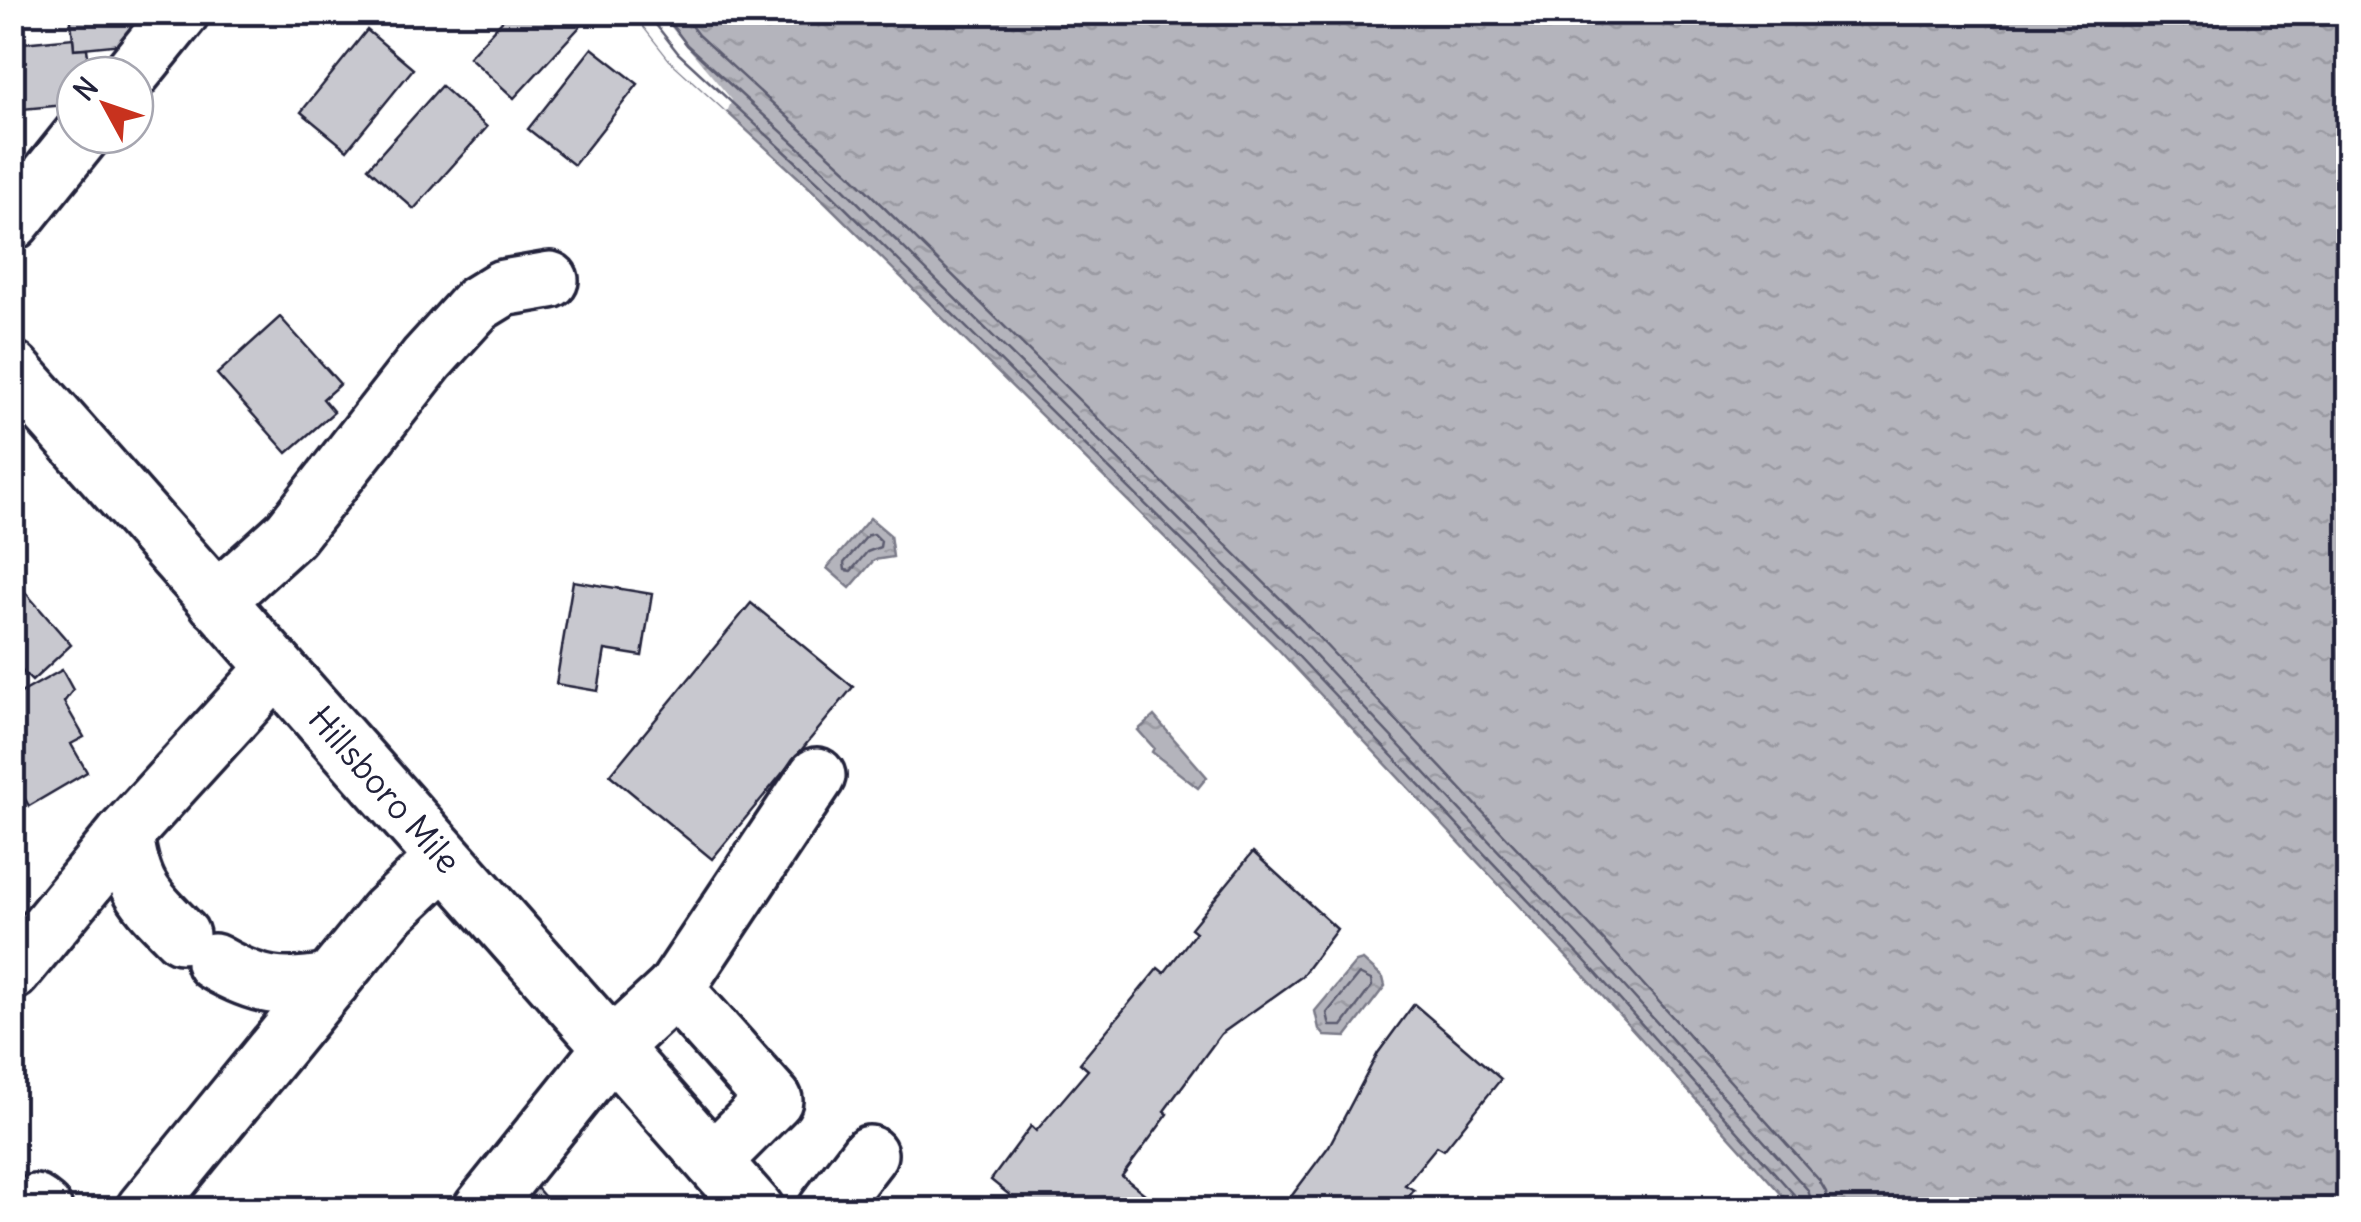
<svg xmlns="http://www.w3.org/2000/svg" width="2361" height="1222" font-family="Delius,sans-serif">
	<style>
		.water { fill: url(#water-ripples); stroke: #7a7a88; stroke-width: 2.5 }
		.pier { fill: #fff }
		.lines { fill: none; stroke-linecap: round; stroke-linejoin: round }
		.shore { stroke: #5c5c6f; stroke-width: 2.5 }
		.building { fill: #c8c8cf; stroke: #22223b; stroke-width: 2.5 }
		.minor-casing { stroke: #22223b; stroke-width: 62 }
		.major-casing { stroke: #22223b; stroke-width: 62 }
		.minor { stroke: #fff; stroke-width: 55 }
		.major { stroke: #fff; stroke-width: 55 }
		.labels { text-anchor: middle; stroke-width: 9; stroke-linejoin: round; paint-order: stroke }
		.street-label { font-size: 35px; fill: #22223b; stroke: #fff }
	</style>
	<defs>
		<pattern id="water-ripples" width="26" height="14" patternUnits="userSpaceOnUse" patternTransform="scale(2.5)"><rect width="26" height="14" fill="#b4b4bc"/><path d="M2 4q2-2 4 0t4 0M15 11q2-2 4 0t4 0" fill="none" stroke="#9a9aa2"/></pattern>
	</defs>
	<rect width="100%" height="100%" fill="#fff"/>
	<filter id="ink" filterUnits="userSpaceOnUse"><feTurbulence type="fractalNoise" baseFrequency=".01" numOctaves="2"/><feDisplacementMap in="SourceGraphic" scale="20" xChannelSelector="R" yChannelSelector="G"/><feConvolveMatrix kernelMatrix="1 2 1 2 8 2 1 2 1" color-interpolation-filters="sRGB"/></filter>
	<g filter="url(#ink)">
		<g class="water">
			<polygon points="633,13 2348,13 2348,1209 1795,1209 1579,970 1276,647 823,200 670,60"/>
			<polygon points="870,518 890,535 893,557 874,560 850,588 827,568"/>
			<polygon points="1154,716 1207,777 1198,788 1152,752 1154,748 1138,730"/>
			<polygon points="1363,960 1383,978 1385,986 1346,1037 1325,1036 1319,1029 1315,1011 1356,962"/>
		</g>
		<polygon class="pier" points="633,13 659,13 732,100 727,112 670,60"/>
		<g class="lines">
			<g class="shore">
				<polyline points="646,12 678,53 830,193 1283,640 1587,963 1798,1199 1801,1210"/>
				<polyline points="662,12 687,45 839,184 1292,631 1596,955 1808,1190 1814,1210"/>
				<polyline points="681,12 698,35 849,173 1303,621 1607,944 1819,1180 1826,1192 1829,1210"/>
				<polygon points="874,534 881,541 880,547 867,552 851,571 845,570 844,563 868,535"/>
				<polygon points="1359,974 1371,980 1372,986 1342,1026 1330,1026 1327,1013"/>
			</g>
		</g>
		<g class="building">
			<polygon points="70,12 130,12 133,43 74,49"/>
			<polygon points="510,12 580,12 587,19 514,98 469,57"/>
			<polygon points="367,30 413,69 347,150 301,112"/>
			<polygon points="73,38 74,49 87,48 90,75 75,75 75,104 12,110 12,44"/>
			<polygon points="592,48 638,84 574,165 528,129"/>
			<polygon points="441,86 487,127 414,209 368,168"/>
			<polygon points="280,317 340,384 323,399 334,412 287,453 217,374"/>
			<polygon points="12,577 71,645 32,681 12,661"/>
			<polygon points="573,581 652,594 642,656 605,650 598,691 556,684"/>
			<polygon points="751,603 853,687 712,859 610,775"/>
			<polygon points="62,670 73,690 64,702 84,737 71,744 87,772 29,806 12,777 12,698"/>
			<polygon points="1253,852 1337,929 1301,977 1221,1034 1164,1111 1168,1114 1122,1176 1165,1210 1028,1210 991,1180 1031,1126 1036,1131 1088,1070 1080,1063 1158,968 1164,973 1196,932 1191,928"/>
			<polygon points="1414,1004 1501,1079 1444,1150 1437,1146 1405,1185 1414,1190 1398,1210 1281,1210 1329,1146 1378,1053"/>
			<polygon points="531,1181 556,1210 498,1210"/>
		</g>
		<g class="lines">
			<defs>
				<g id="minor">
					<polyline points="130,75 181,12"/>
					<polyline points="12,222 82,135"/>
					<polyline points="216,601 291,533 427,359 477,304 503,288 550,280"/>
					<path d="M125 834C132 887 144 898 181 935"/>
					<path d="M214 962C259 988 281 990 331 982"/>
					<polyline points="12,972 125,834 276,668"/>
					<polyline points="675,989 817,776"/>
					<polyline points="35,1203 44,1210"/>
					<polyline points="144,1210 386,914 444,859"/>
					<polyline points="481,1210 612,1047 675,989 774,1100 713,1161"/>
					<polyline points="826,1210 869,1154"/>
				</g>
				<g id="major">
					<path id="s1" d="M12 369 756 1210"/>
				</g>
			</defs>
			<use href="#minor" class="minor-casing"/>
			<use href="#major" class="major-casing"/>
			<use href="#minor" class="minor"/>
			<use href="#major" class="major"/>
		</g>
	</g>
	<g class="labels">
		<g class="street-label">
			<text dy="12" stroke="none"><textPath href="#s1" startOffset="562">Hillsboro Mile</textPath></text>
		</g>
	</g>
	<rect width="2361" height="1222" fill="none" stroke="#fff" stroke-width="50"/>
	<rect x="25" y="25" width="2311" height="1172" fill="none" stroke="#22223b" stroke-width="4" filter="url(#ink)"/>
	<g transform="translate(105 105) rotate(310)"><circle r="48" fill="#ffffff" stroke="#a7a7b1" stroke-width="2.5"/>
	<path d="M0-8L18 38L0 25L-18 38Z" fill="#c8321e"/>
	<text y="-15" font-size="28" font-weight="bold" text-anchor="middle" fill="#22223b">N</text>
	</g>
</svg>
